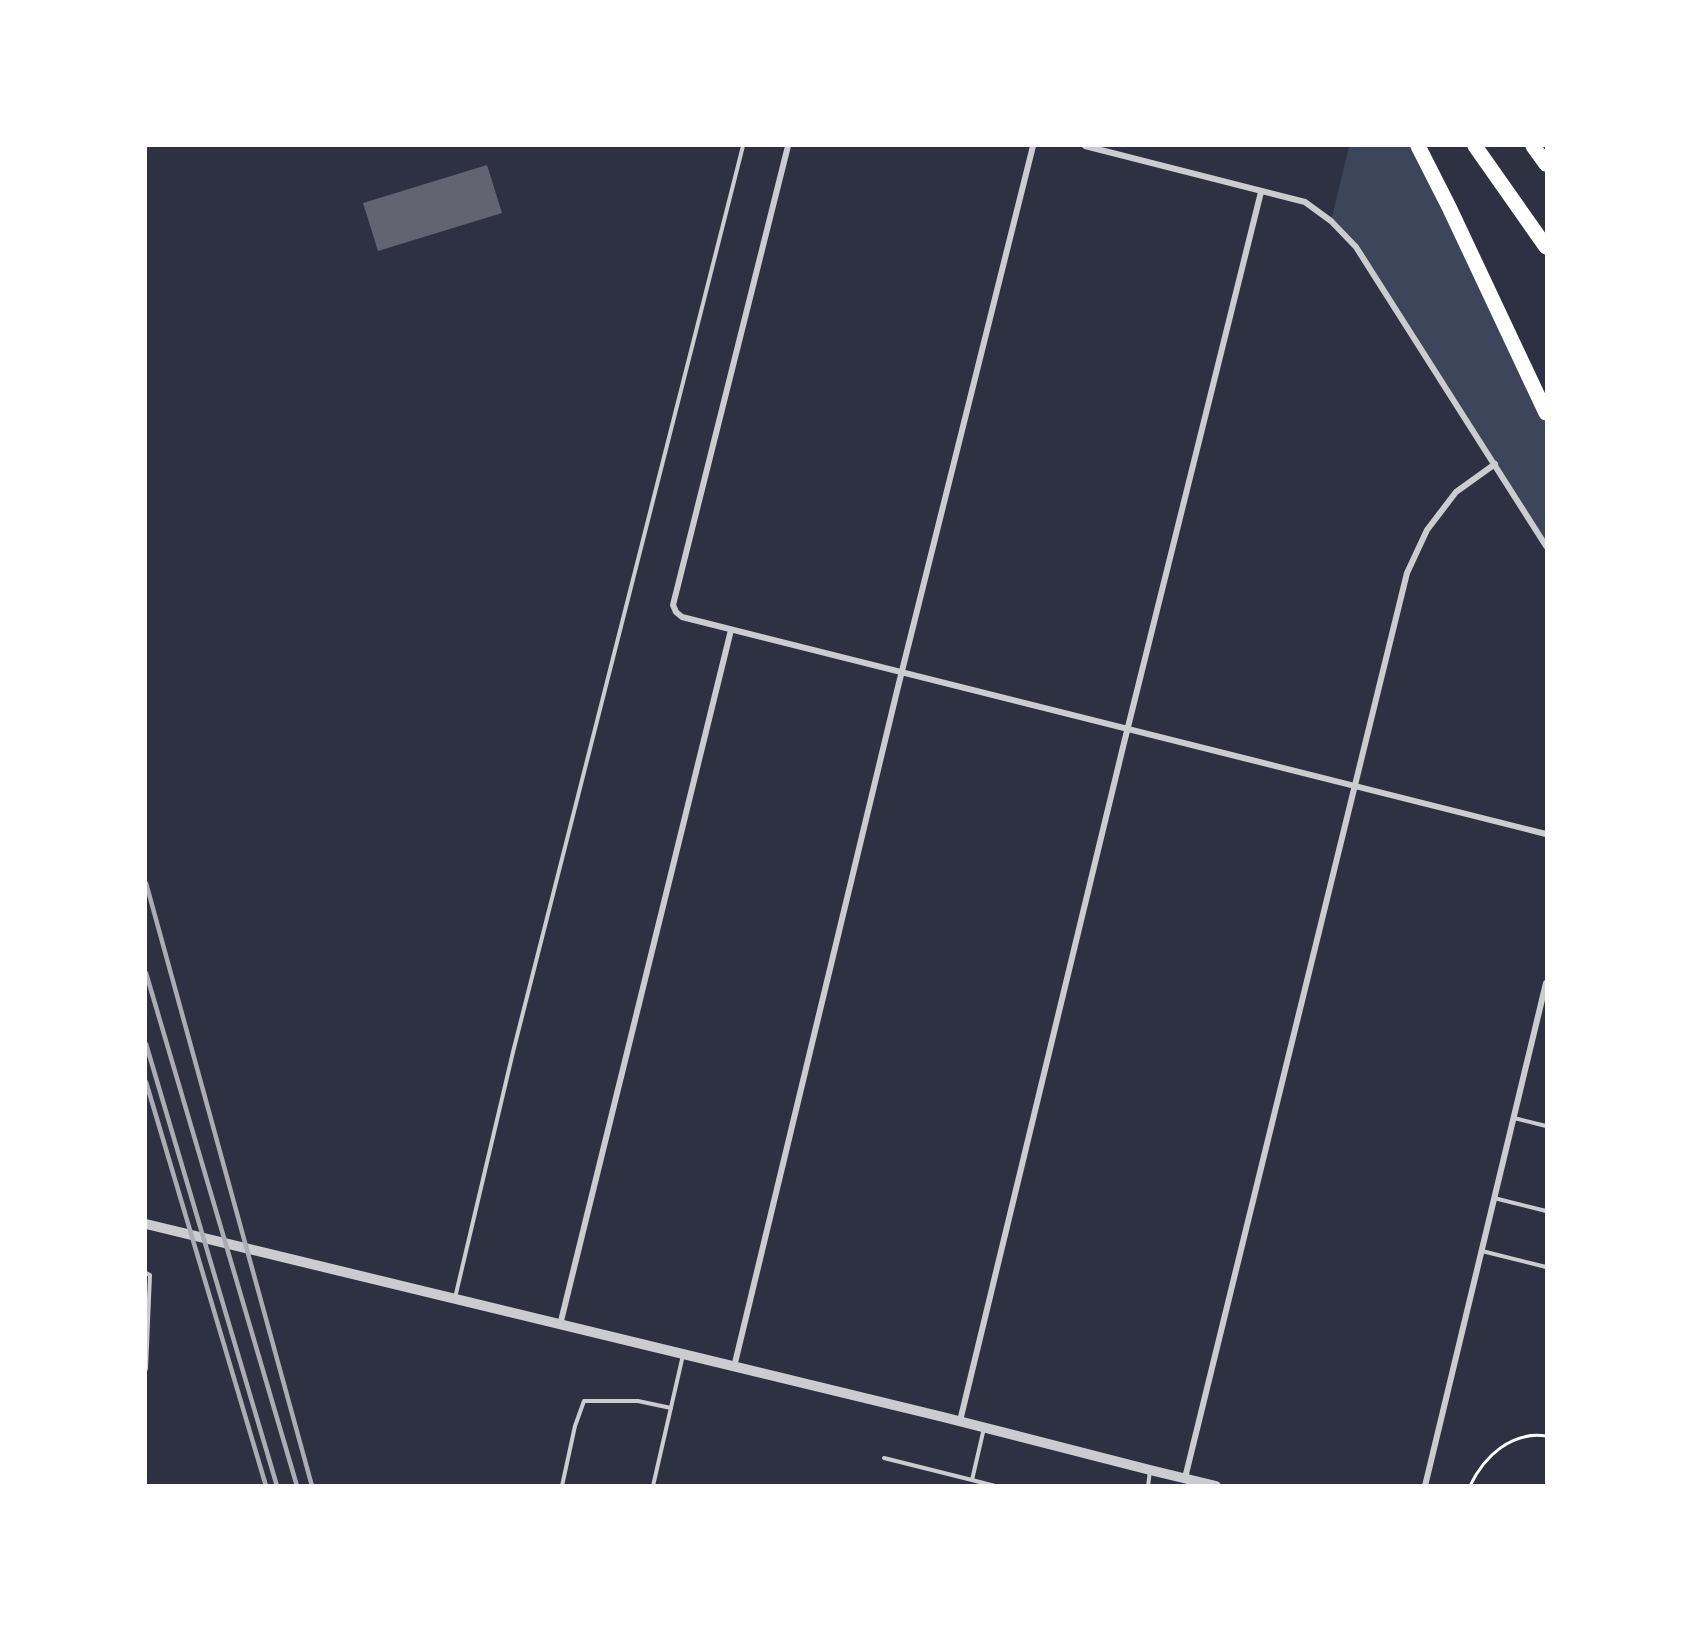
<svg xmlns="http://www.w3.org/2000/svg" width="1692" height="1631" font-family="Lato,sans-serif">
	<style>
		.green { fill: #3c4559 }
		.building { fill: #626471 }
		.lines { fill: none; stroke-linecap: round; stroke-linejoin: round }
		.path { stroke: #fff; stroke-width: 3 }
		.service { stroke: #caccd0; stroke-width: 4 }
		.minor { stroke: #caccd0; stroke-width: 6 }
		.tertiary { stroke: #caccd0; stroke-width: 10 }
		.motorway { stroke: #fff; stroke-width: 15 }
		.rail { stroke: #abadb3; stroke-width: 4.5 }
	</style>
	<rect width="100%" height="100%" fill="#2d3142"/>
	<polygon class="green" points="1349,146 1418,146 1546,413 1546,546 1356,247 1331,221"/>
	<polygon class="building" points="487,165 502,213 378,251 363,203"/>
	<g class="lines">
		<path class="path" d="M1470 1486C1484 1456 1512 1431 1546 1436"/>
		<g class="service">
			<polyline points="1514,1118 1546,1126"/>
			<polyline points="1494,1198 1546,1211"/>
			<polyline points="1482,1251 1546,1267"/>
			<polyline points="146,1273 150,1275 146,1369"/>
			<polyline points="455,1298 513,1052 743,146"/>
			<polyline points="984,1428 972,1480 995,1486"/>
			<polyline points="884,1458 972,1480"/>
			<polyline points="562,1486 575,1426 584,1401 638,1401 671,1408"/>
			<polyline points="653,1486 683,1355"/>
			<polyline points="1148,1486 1150,1471"/>
		</g>
		<g class="minor">
			<polyline points="788,146 673,605 676,612 682,617 1546,834"/>
			<polyline points="1085,146 1305,202 1331,221 1356,247 1546,546"/>
			<polyline points="560,1325 731,630"/>
			<polyline points="734,1367 897,691 1033,146"/>
			<polyline points="960,1421 1123,747 1261,192"/>
			<polyline points="1185,1478 1407,573 1427,530 1456,492 1495,464"/>
			<polyline points="1425,1486 1546,983"/>
		</g>
		<polyline class="tertiary" points="146,1224 943,1417 1150,1470 1216,1486"/>
		<g class="motorway">
			<polyline points="1418,146 1449,207 1546,413"/>
			<polyline points="1475,146 1546,247"/>
			<polyline points="1533,146 1546,164"/>
		</g>
		<g class="rail">
			<polyline points="146,883 312,1486"/>
			<polyline points="146,973 297,1486"/>
			<polyline points="146,1044 277,1486"/>
			<polyline points="146,1082 266,1486"/>
		</g>
	</g>
	<rect width="1692" height="1631" fill="none" stroke="#ffffff" stroke-width="294"/>
</svg>
